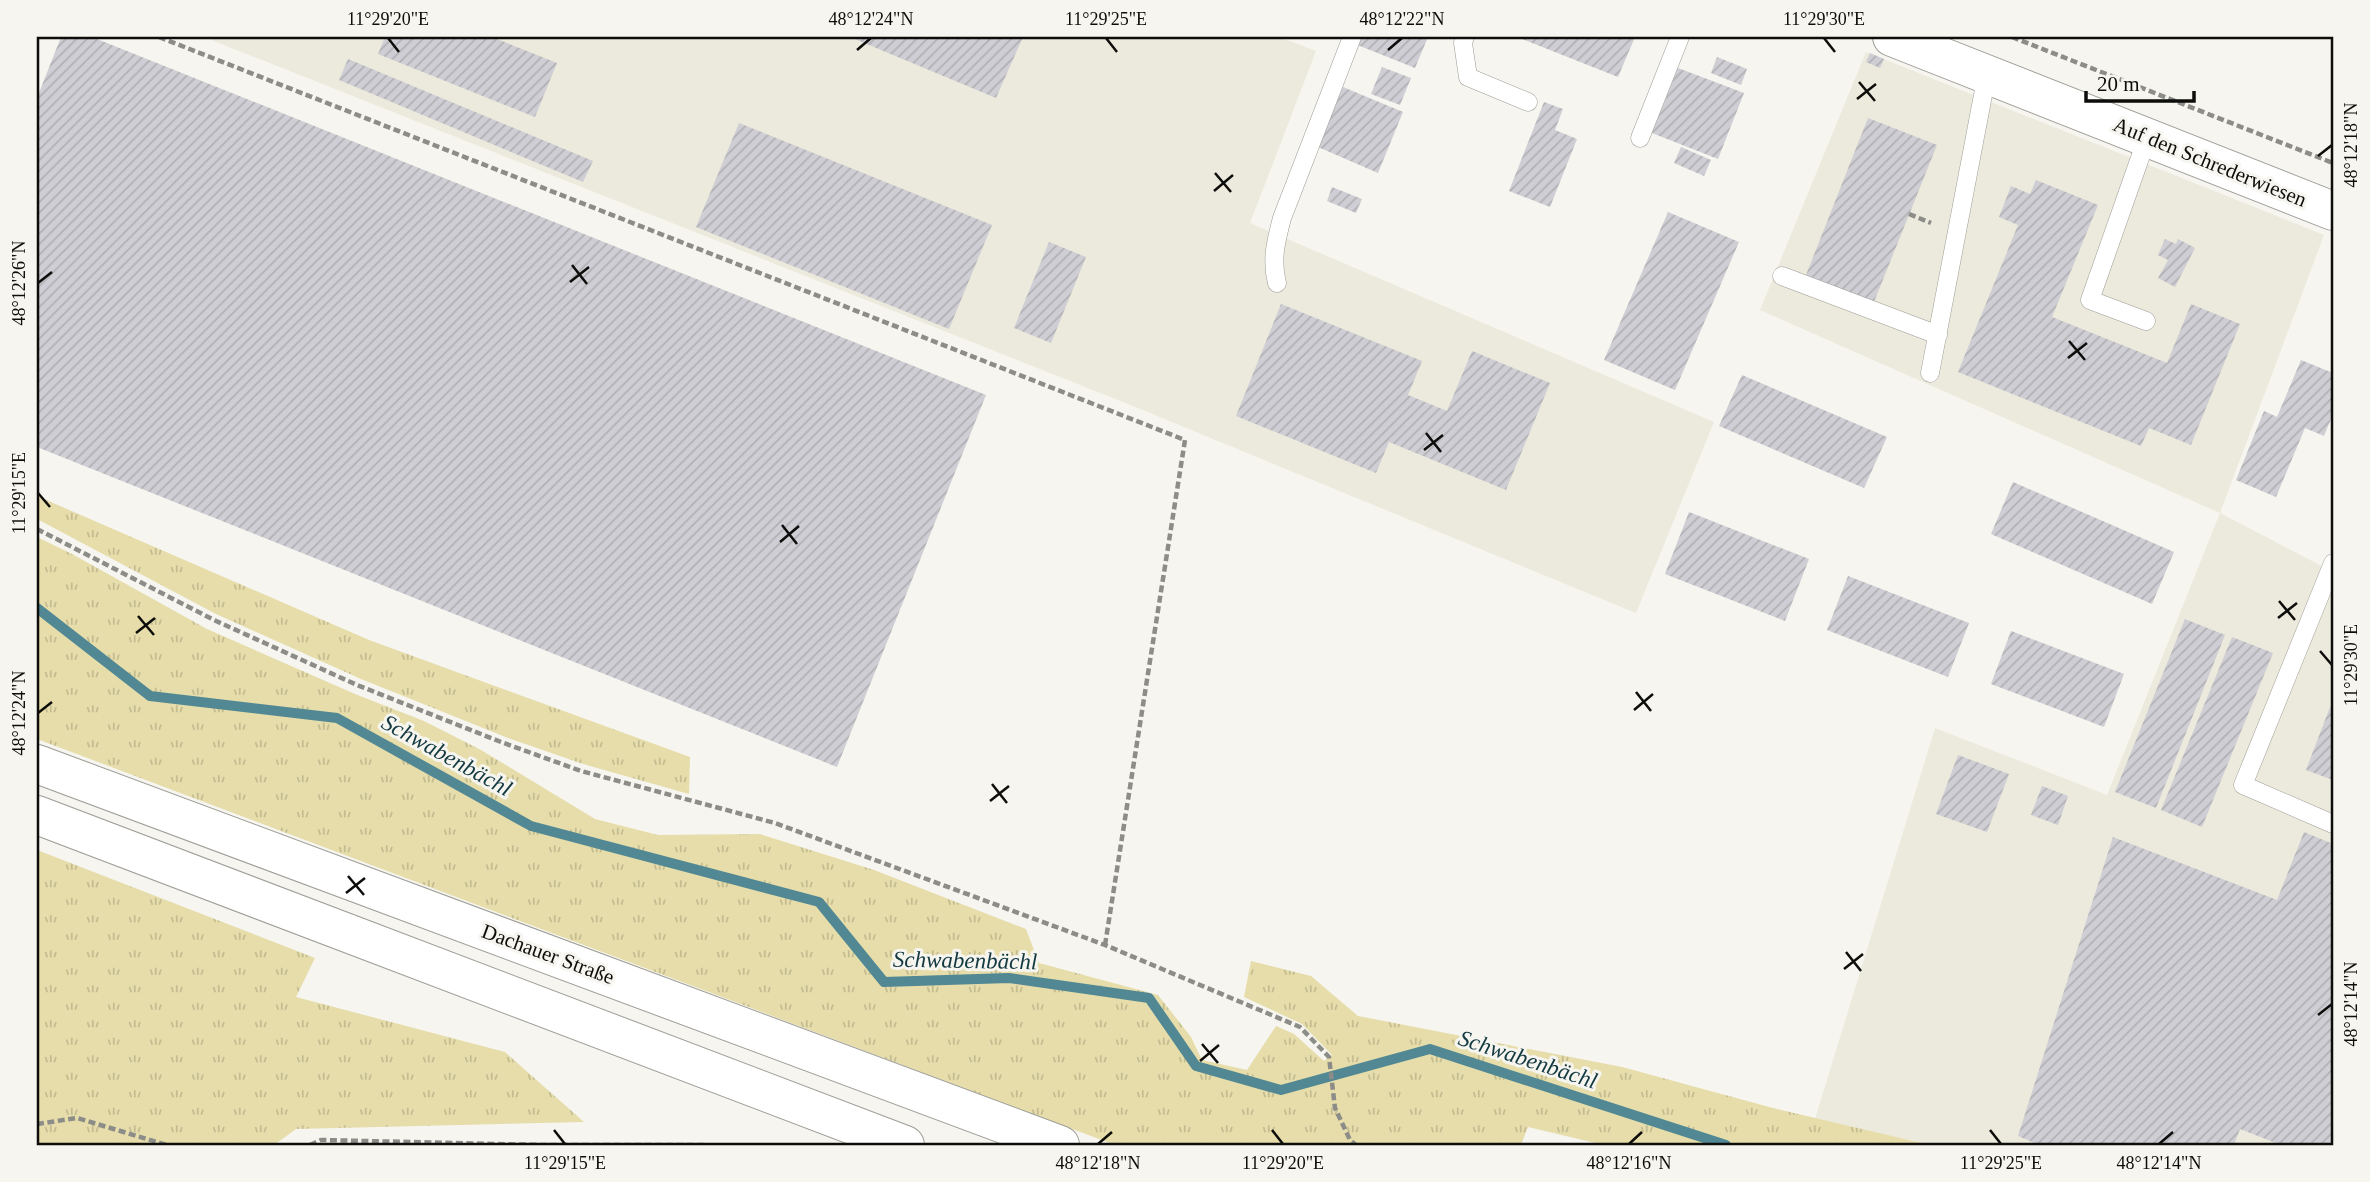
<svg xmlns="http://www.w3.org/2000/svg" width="2370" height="1182" font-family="Georgia,serif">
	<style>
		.built { fill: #eceadc }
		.grass { fill: url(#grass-tufts) }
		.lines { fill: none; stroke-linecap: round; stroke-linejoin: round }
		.stream { stroke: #518894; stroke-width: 10 }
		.building { fill: url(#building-hatch) }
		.service-casing { stroke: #9d9c96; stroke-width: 19 }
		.tertiary-casing { stroke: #9d9c96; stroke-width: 40 }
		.primary-casing { stroke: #9d9c96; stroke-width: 40 }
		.path { stroke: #8c8c88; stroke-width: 4.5; stroke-dasharray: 7 3.5; stroke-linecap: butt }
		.service { stroke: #fff; stroke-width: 18 }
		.tertiary { stroke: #fff; stroke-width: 38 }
		.primary { stroke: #fff; stroke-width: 38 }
		.ticks { fill: none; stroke: #0d0d0b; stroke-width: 2.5 }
		.labels { text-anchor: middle; stroke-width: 6; stroke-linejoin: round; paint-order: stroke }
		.street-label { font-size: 21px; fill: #0d0d0b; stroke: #f6f5ef }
		.water-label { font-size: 23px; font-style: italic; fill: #133941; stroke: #f6f5ef }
		.neatline { fill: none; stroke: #0d0d0b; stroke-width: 2.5 }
		.ticks-label { font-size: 18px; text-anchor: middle; fill: #0d0d0b }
	</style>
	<defs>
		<pattern id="grass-tufts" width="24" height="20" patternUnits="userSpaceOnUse" patternTransform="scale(1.75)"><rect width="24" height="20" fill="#e6ddaa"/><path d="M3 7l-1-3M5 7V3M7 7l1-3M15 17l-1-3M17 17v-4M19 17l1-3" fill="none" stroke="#c4bc91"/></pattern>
		<pattern id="building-hatch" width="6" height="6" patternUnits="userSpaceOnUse" patternTransform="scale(1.75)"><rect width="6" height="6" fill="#ceced4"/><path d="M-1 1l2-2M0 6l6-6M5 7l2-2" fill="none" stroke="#b0b0b5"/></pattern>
	</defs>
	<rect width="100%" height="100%" fill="#f6f5ef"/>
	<g class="built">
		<polygon points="204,37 1279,37 1316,51 1250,223 1714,422 1636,613 1133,406"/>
		<polygon points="1866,52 2324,235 2220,513 2333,572 2333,1145 1930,1145 1815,1119 1935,728 2107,795 2220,513 1760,310"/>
	</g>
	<g class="grass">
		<polygon points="37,496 369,640 690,757 689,794 583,764 508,738 361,679 216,614 37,519"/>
		<polygon points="37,537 72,554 207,629 355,694 424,721 481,750 595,819 658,835 760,834 874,870 1026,929 1039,963 1158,995 1191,1037 1202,1060 1247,1070 1276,1026 1294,1034 1324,1061 1332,1055 1302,1024 1244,997 1251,961 1311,976 1358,1016 1622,1067 1773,1108 1930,1145 1604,1145 1528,1127 1521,1145 1115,1145 37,739"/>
		<polygon points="37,850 315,958 296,997 505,1052 584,1122 296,1129 274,1145 37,1145"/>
	</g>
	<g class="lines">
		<polyline class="stream" points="37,608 150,696 337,718 531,826 819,902 884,982 1009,978 1149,998 1196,1066 1281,1090 1430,1049 1726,1145"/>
	</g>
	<g class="building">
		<polygon points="61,37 92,37 986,395 837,767 37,447 37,98"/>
		<polygon points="385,37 492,37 557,63 535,117 378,54"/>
		<polygon points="850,37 1023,37 996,98"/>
		<polygon points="1358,37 1428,37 1415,68 1355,44"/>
		<polygon points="1517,37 1635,37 1618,77"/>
		<polygon points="1870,53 1884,59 1880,68 1866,62"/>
		<polygon points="1717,57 1747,69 1741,85 1711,73"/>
		<polygon points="348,59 593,161 583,182 339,80"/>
		<polygon points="1382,67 1411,78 1400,105 1371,94"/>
		<polygon points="1678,68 1744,93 1718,159 1652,133"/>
		<polygon points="1343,87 1403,112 1378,173 1318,147"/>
		<polygon points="1544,102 1563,109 1555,130 1577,139 1550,207 1509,191"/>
		<polygon points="1868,118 1937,145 1874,302 1806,275"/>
		<polygon points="739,123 992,225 949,329 696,227"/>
		<polygon points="1681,147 1711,160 1704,176 1674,163"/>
		<polygon points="2036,180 2098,205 2052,317 2167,363 2191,304 2240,324 2191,445 2149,428 2141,446 1958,372 2018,225 1999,217 2011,186 2030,194"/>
		<polygon points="1332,187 1362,199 1356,213 1327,201"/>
		<polygon points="1668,212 1739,242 1675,390 1604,360"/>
		<polygon points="2165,239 2176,244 2178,239 2195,248 2175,287 2158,278 2168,260 2158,255"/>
		<polygon points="1049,242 1086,257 1051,343 1014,328"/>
		<polygon points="1281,304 1422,361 1408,395 1447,411 1472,351 1550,383 1506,490 1389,442 1376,473 1236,416"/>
		<polygon points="2301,360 2333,373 2333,414 2324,436 2305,428 2276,497 2236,480 2264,411 2277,417"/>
		<polygon points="1742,375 1887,437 1864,488 1719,426"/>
		<polygon points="2013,482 2174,552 2152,604 1991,534"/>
		<polygon points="1689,512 1809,559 1785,621 1665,574"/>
		<polygon points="1848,576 1969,623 1948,677 1827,630"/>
		<polygon points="2185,619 2225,635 2156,808 2115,792"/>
		<polygon points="2011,631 2124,674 2104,727 1991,684"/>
		<polygon points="2232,637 2273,653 2202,827 2161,810"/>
		<polygon points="2330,707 2333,709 2333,780 2306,770"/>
		<polygon points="1958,755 2009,774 1987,832 1936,814"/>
		<polygon points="2042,786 2068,796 2058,825 2031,815"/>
		<polygon points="2304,832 2333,844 2333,1145 2281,1145 2240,1129 2234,1145 2039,1145 2018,1136 2113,837 2277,900"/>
	</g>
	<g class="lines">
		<defs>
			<g id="service">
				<polyline points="1465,37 1463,43 1468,77 1528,102"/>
				<polyline points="1640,138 1680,37"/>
				<polyline points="1782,276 1938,335"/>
				<path d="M1277 283C1271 260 1276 241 1282 218L1352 37"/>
				<polyline points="2146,321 2090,300 2147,138"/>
				<polyline points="1930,373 1987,74"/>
				<polyline points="2333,563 2243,785 2333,824"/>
			</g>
			<polyline id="tertiary" points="1892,37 2333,211"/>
			<g id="primary">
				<polyline points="37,764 1060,1145"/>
				<polyline points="37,815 905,1145"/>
			</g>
		</defs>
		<use href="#service" class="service-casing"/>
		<use href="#tertiary" class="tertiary-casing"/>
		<use href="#primary" class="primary-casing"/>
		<g class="path">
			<polyline points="159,37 1185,440 1105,945"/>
			<polyline points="2012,37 2333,163"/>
			<polyline points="1909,214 1931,223"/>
			<polyline points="37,529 214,620 357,685 501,742 581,771 775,823 1105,945 1300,1027 1329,1057 1335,1108 1350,1140 1356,1145"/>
			<polyline points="37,1124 77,1118 167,1145"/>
			<polyline points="310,1145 321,1140 543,1145 708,1145"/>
		</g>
		<use href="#service" class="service"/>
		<use href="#tertiary" class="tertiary"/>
		<use href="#primary" class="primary"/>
	</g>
	<path class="ticks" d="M388 38 399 52M1106 38 1117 52M1824 38 1835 52M857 50 871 38M1388 50 1402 38M1859 82 1875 101M1857 99 1876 84M2318 156 2332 145M1215 173 1231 192M1214 191 1233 175M572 265 587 284M570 282 589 267M38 283 52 272M2069 341 2085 360M2068 358 2087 343M1426 433 1441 452M1424 450 1443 435M38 493 50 507M782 525 797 544M780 542 799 526M2279 601 2295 620M138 616 154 635M2278 618 2297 603M136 633 155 618M2320 651 2332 665M1636 692 1651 711M1634 710 1653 694M38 713 52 702M992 784 1007 803M990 801 1009 786M348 876 364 895M346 893 365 878M1846 952 1861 971M1844 969 1863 954M2318 1015 2332 1004M1202 1044 1218 1063M1200 1061 1219 1045M554 1130 565 1144M1272 1130 1283 1144M1990 1130 2001 1144M1098 1144 1112 1132M1629 1144 1642 1132M2159 1144 2173 1132"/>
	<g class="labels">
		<g class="street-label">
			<text transform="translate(2210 162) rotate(22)" y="7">Auf den Schrederwiesen</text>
			<text transform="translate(548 954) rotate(20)" y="7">Dachauer Straße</text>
		</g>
		<g class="water-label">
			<text transform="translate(447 755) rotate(29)" y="8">Schwabenbächl</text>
			<text transform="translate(965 960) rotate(1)" y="8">Schwabenbächl</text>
			<text transform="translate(1528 1059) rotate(18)" y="8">Schwabenbächl</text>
		</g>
	</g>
	<rect width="2370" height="1182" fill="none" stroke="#f6f5ef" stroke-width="77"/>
	<path d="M2086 91v10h108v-10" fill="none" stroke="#0d0d0b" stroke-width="3.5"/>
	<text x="2097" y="91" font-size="21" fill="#0d0d0b" stroke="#f6f5ef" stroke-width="5" paint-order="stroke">20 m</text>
	<rect x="38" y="38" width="2294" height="1106" class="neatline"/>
	<g class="ticks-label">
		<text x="388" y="25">11°29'20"E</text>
		<text x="871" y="25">48°12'24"N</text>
		<text x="1106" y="25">11°29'25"E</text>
		<text x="1402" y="25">48°12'22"N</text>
		<text x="1824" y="25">11°29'30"E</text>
		<text transform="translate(2351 145) rotate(-90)" y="6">48°12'18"N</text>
		<text transform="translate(19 283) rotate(-90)" y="6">48°12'26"N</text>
		<text transform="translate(19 493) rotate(-90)" y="6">11°29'15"E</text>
		<text transform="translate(2351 665) rotate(-90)" y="6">11°29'30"E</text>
		<text transform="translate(19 713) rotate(-90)" y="6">48°12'24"N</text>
		<text transform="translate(2351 1004) rotate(-90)" y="6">48°12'14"N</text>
		<text x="565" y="1169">11°29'15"E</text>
		<text x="1098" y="1169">48°12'18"N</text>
		<text x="1283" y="1169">11°29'20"E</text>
		<text x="1629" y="1169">48°12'16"N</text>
		<text x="2001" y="1169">11°29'25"E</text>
		<text x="2159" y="1169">48°12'14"N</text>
	</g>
</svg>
